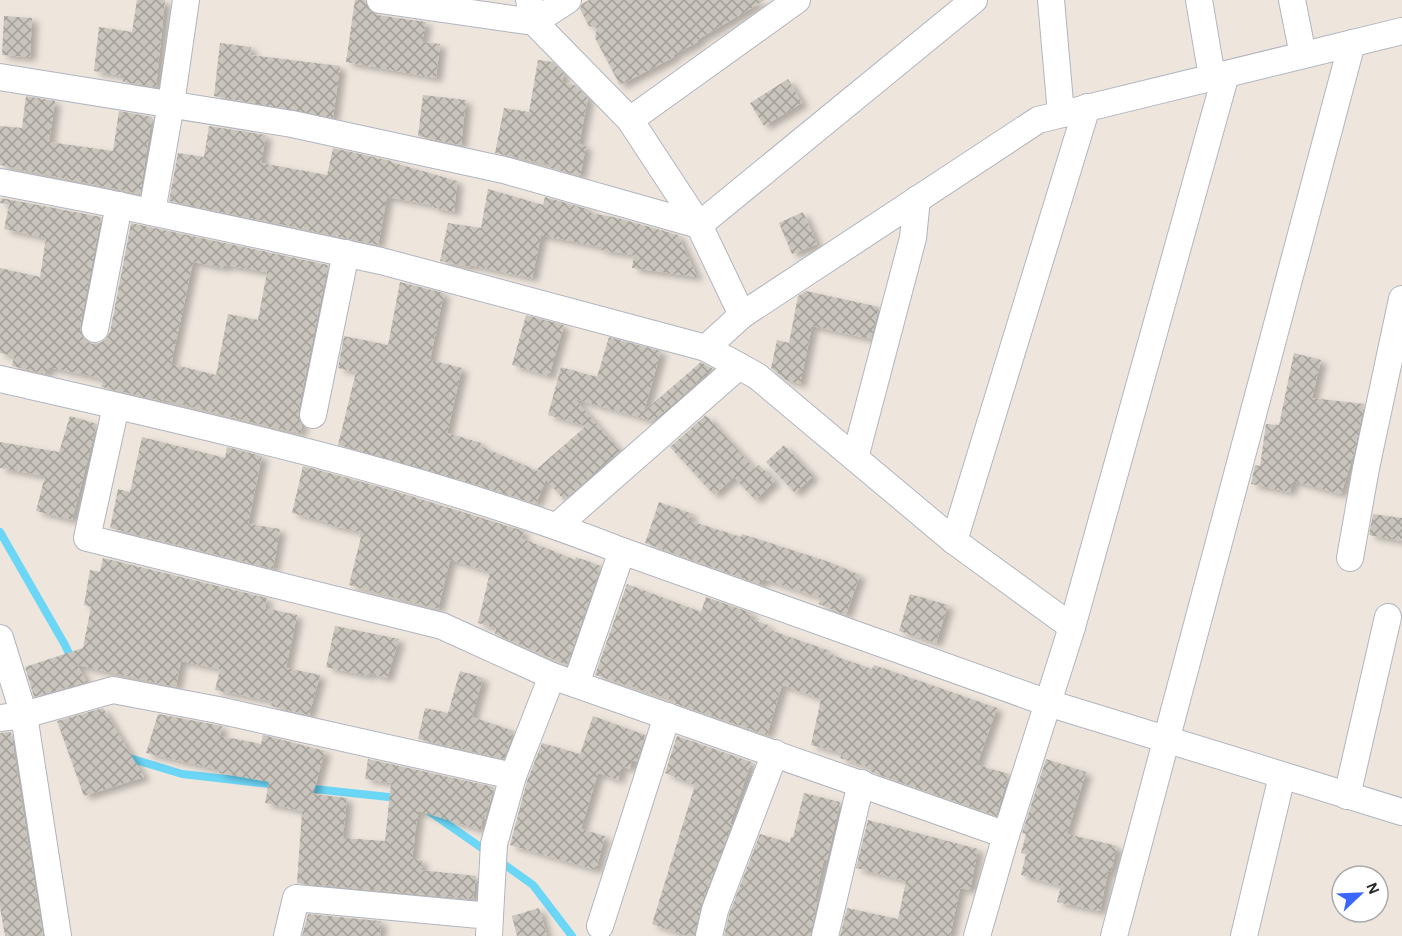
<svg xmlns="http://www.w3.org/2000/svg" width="1402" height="936" font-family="'Alegreya Sans',sans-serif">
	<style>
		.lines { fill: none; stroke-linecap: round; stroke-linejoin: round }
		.stream { stroke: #6bd6f6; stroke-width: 8 }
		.building { fill: url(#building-cross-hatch); fill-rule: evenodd; filter: url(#shadow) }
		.minor-casing { stroke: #b1b5c0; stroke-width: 28 }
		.minor { stroke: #fff; stroke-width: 26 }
	</style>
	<defs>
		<pattern id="building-cross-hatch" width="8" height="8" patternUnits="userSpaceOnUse" patternTransform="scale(1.5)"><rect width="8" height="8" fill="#c9c4bc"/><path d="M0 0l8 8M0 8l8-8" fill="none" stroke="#a39f99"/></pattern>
		<filter id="shadow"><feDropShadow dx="6" dy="4" stdDeviation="3" flood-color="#0004"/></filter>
	</defs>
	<rect width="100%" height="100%" fill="#eee6dd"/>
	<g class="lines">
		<g class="stream">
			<polyline points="0,532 65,645 73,662"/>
			<polyline points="126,757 182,774 279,785"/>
			<polyline points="305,788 398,798"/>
			<polyline points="430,812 489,853"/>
			<polyline points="498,860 533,885 572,936"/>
		</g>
	</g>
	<g class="building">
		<polygon points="137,0 165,0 156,87 123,82 123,76 94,71 99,27 132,32"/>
		<polygon points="355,0 365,0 370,11 377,15 426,22 422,42 440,44 436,78 346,62"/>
		<polygon points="589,0 765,0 697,40 698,42 673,55 674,57 620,85 595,38 597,28 589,26 580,9 582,4"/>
		<polygon points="4,16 32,18 30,57 2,55"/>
		<polygon points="220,43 251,47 250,55 340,66 333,118 214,96"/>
		<polygon points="538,60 553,62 564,74 562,82 575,85 588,98 579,144 586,146 580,176 551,168 552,165 495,153 504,108 529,112"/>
		<polygon points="788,79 802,103 764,126 750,103"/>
		<polygon points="423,95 466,100 461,145 418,136"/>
		<polygon points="26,96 55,101 49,142 113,151 119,111 152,117 140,194 0,165 0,126 22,128"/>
		<polygon points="209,126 266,135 261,163 327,175 333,148 391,161 391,162 457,181 454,212 432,207 433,205 387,197 378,245 169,201 178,153 204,157"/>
		<polygon points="488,189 543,205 545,197 591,210 591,213 618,218 678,235 697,277 632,268 634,255 601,250 601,247 541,235 532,278 470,265 469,267 440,261 448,223 481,228"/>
		<path d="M1 198 101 217 80 326 81 334 85 340 92 344 100 343 106 339 110 332 131 223 328 265 298 412 299 419 302 425 301 433 270 427 162 399V401L101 387 103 379 49 367 47 374 12 366 14 356 0 353V268L40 277 46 238 4 229 9 205 0 203ZM193 262 225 268V265L267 272 258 320 228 314 216 375 171 364Z"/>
		<polygon points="803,212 817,244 792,254 779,223"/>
		<polygon points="400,282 444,293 430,360 462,368 447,433 481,443 480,446 540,472 537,469 586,426 548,415 561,367 597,377 609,337 661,351 644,411 701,362 713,369 653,421 575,399 620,451 564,500 546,479 536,504 474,484 338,445 356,372 338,368 344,336 388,345"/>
		<polygon points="806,291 879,307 871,339 812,326 800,384 786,380 771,368 777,340 789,343 798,296"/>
		<polygon points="526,315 564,325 549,376 512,365"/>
		<polygon points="1294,353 1321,360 1312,398 1364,404 1354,453 1341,494 1293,481 1290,492 1251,484 1255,465 1260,466 1266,424 1279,425"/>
		<polygon points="706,415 755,469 759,465 775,481 755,500 734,477 714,495 670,447"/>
		<polygon points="70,416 97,424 72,520 36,511 45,476 0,468 0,442 59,452"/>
		<polygon points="142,437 225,458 227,447 262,456 248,524 280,529 273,569 110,528 118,489 130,492"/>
		<polygon points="784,445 813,476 795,493 766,462"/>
		<polygon points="303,466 388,489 524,531 521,538 575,560 576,557 601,566 567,665 495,634 496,628 478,623 490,572 450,560 438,609 349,585 361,537 359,537 360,532 326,524 326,522 292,513"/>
		<polygon points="659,502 693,514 687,520 741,537 742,534 829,562 860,575 846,615 819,604 821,598 763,579 761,585 645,543"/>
		<polygon points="1373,514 1402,518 1402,541 1369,535"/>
		<polygon points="103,558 267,598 265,608 297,615 286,668 320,675 309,715 271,706 272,701 215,690 220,669 181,661 176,687 77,665 87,682 34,697 25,667 83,648 91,607 84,605 90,570 100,572"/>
		<polygon points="627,584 701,612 706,597 752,613 750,619 768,625 767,629 830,651 829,654 872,669 874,665 997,708 977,765 1009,774 996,816 871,772 871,768 840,758 842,753 811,745 821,699 782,685 767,735 676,704 673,700 595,675"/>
		<polygon points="910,594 948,605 936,643 899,631"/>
		<polygon points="335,626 399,639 387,678 369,673 368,676 326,667"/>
		<polygon points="460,671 483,678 472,717 514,731 504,759 418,739 425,708 448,713"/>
		<polygon points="103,708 144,777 84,796 57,721"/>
		<polygon points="158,714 222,726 220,736 261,744 263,735 325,751 313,794 347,798 343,838 385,841 391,783 365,779 368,759 494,787 485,819 483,812 481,830 418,811 412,859 422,860 421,870 476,876 473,899 297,883 302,811 265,803 269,782 219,773 220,770 146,753"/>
		<polygon points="593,716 645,735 637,762 632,760 630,769 622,766 618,780 598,773 581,829 605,836 596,870 510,845 527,781 542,743 580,754"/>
		<polygon points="11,732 23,811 43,936 5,936 0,907 0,733"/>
		<polygon points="677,736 751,762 730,824 732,825 701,905 694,936 687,936 652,924 695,785 665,773"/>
		<polygon points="1046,759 1086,772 1067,834 1117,846 1111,872 1108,871 1100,911 1057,902 1061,886 1021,875 1026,854 1021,853 1026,834 1022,833"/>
		<polygon points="804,793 840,802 827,860 824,859 815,898 818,899 810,936 724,936 729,914 760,834 790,843 791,837 793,837"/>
		<polygon points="868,820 978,849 970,890 960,888 950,936 840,936 847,908 898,919 906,881 856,868"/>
		<polygon points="539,908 547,936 517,936 512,916"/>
		<polygon points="308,914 381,921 380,936 302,936"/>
	</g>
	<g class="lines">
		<defs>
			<g id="minor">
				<polyline points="380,0 534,22 630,120 699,225"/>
				<polyline points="529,0 534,22 568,0"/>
				<polyline points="1051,0 1061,114"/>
				<polyline points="1199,0 1212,77"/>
				<polyline points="1292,0 1303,55"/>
				<polyline points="0,77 292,124 504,170 699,225"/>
				<polyline points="630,120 797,0"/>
				<polyline points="0,182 94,200 381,261 706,348"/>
				<polyline points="152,212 171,104 186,0"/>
				<polyline points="742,315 699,225 974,0"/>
				<polyline points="95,329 119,205"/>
				<path d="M0 379C208 427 423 473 622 551L1048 703 1402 812"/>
				<polyline points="116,406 87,538 442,626 552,676 1006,835"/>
				<polyline points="313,415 346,253"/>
				<polyline points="855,458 913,238 917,199"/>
				<polyline points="557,526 739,366"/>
				<polyline points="954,541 1087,107"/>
				<polyline points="1350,558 1366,468 1402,299"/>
				<polyline points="1072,627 1226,74"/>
				<polyline points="0,638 24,715 0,718"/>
				<polyline points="576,684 622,551"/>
				<polyline points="1347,796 1388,617"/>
				<polyline points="490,916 494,844 513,776 552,676"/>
				<polyline points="600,926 667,716"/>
				<polyline points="58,936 24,715 113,690 218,710 513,776"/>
				<polyline points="287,936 296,898 490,916 489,936"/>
				<polyline points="709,936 715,910 775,753"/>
				<polyline points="825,936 861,783"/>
				<polyline points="977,936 1006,835 1072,627 954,541 757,376 706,348 742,315 1038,120 1402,31"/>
				<polyline points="1114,936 1352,43"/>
				<polyline points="1244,936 1282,776"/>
			</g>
		</defs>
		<use href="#minor" class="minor-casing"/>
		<use href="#minor" class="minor"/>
	</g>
	<g transform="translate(1360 894) rotate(67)"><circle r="28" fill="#ffffff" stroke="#ababab" stroke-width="1.5"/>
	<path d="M0-4.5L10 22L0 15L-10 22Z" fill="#3a66ff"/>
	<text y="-9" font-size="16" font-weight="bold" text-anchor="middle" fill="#2c2c2c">N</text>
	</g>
</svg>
